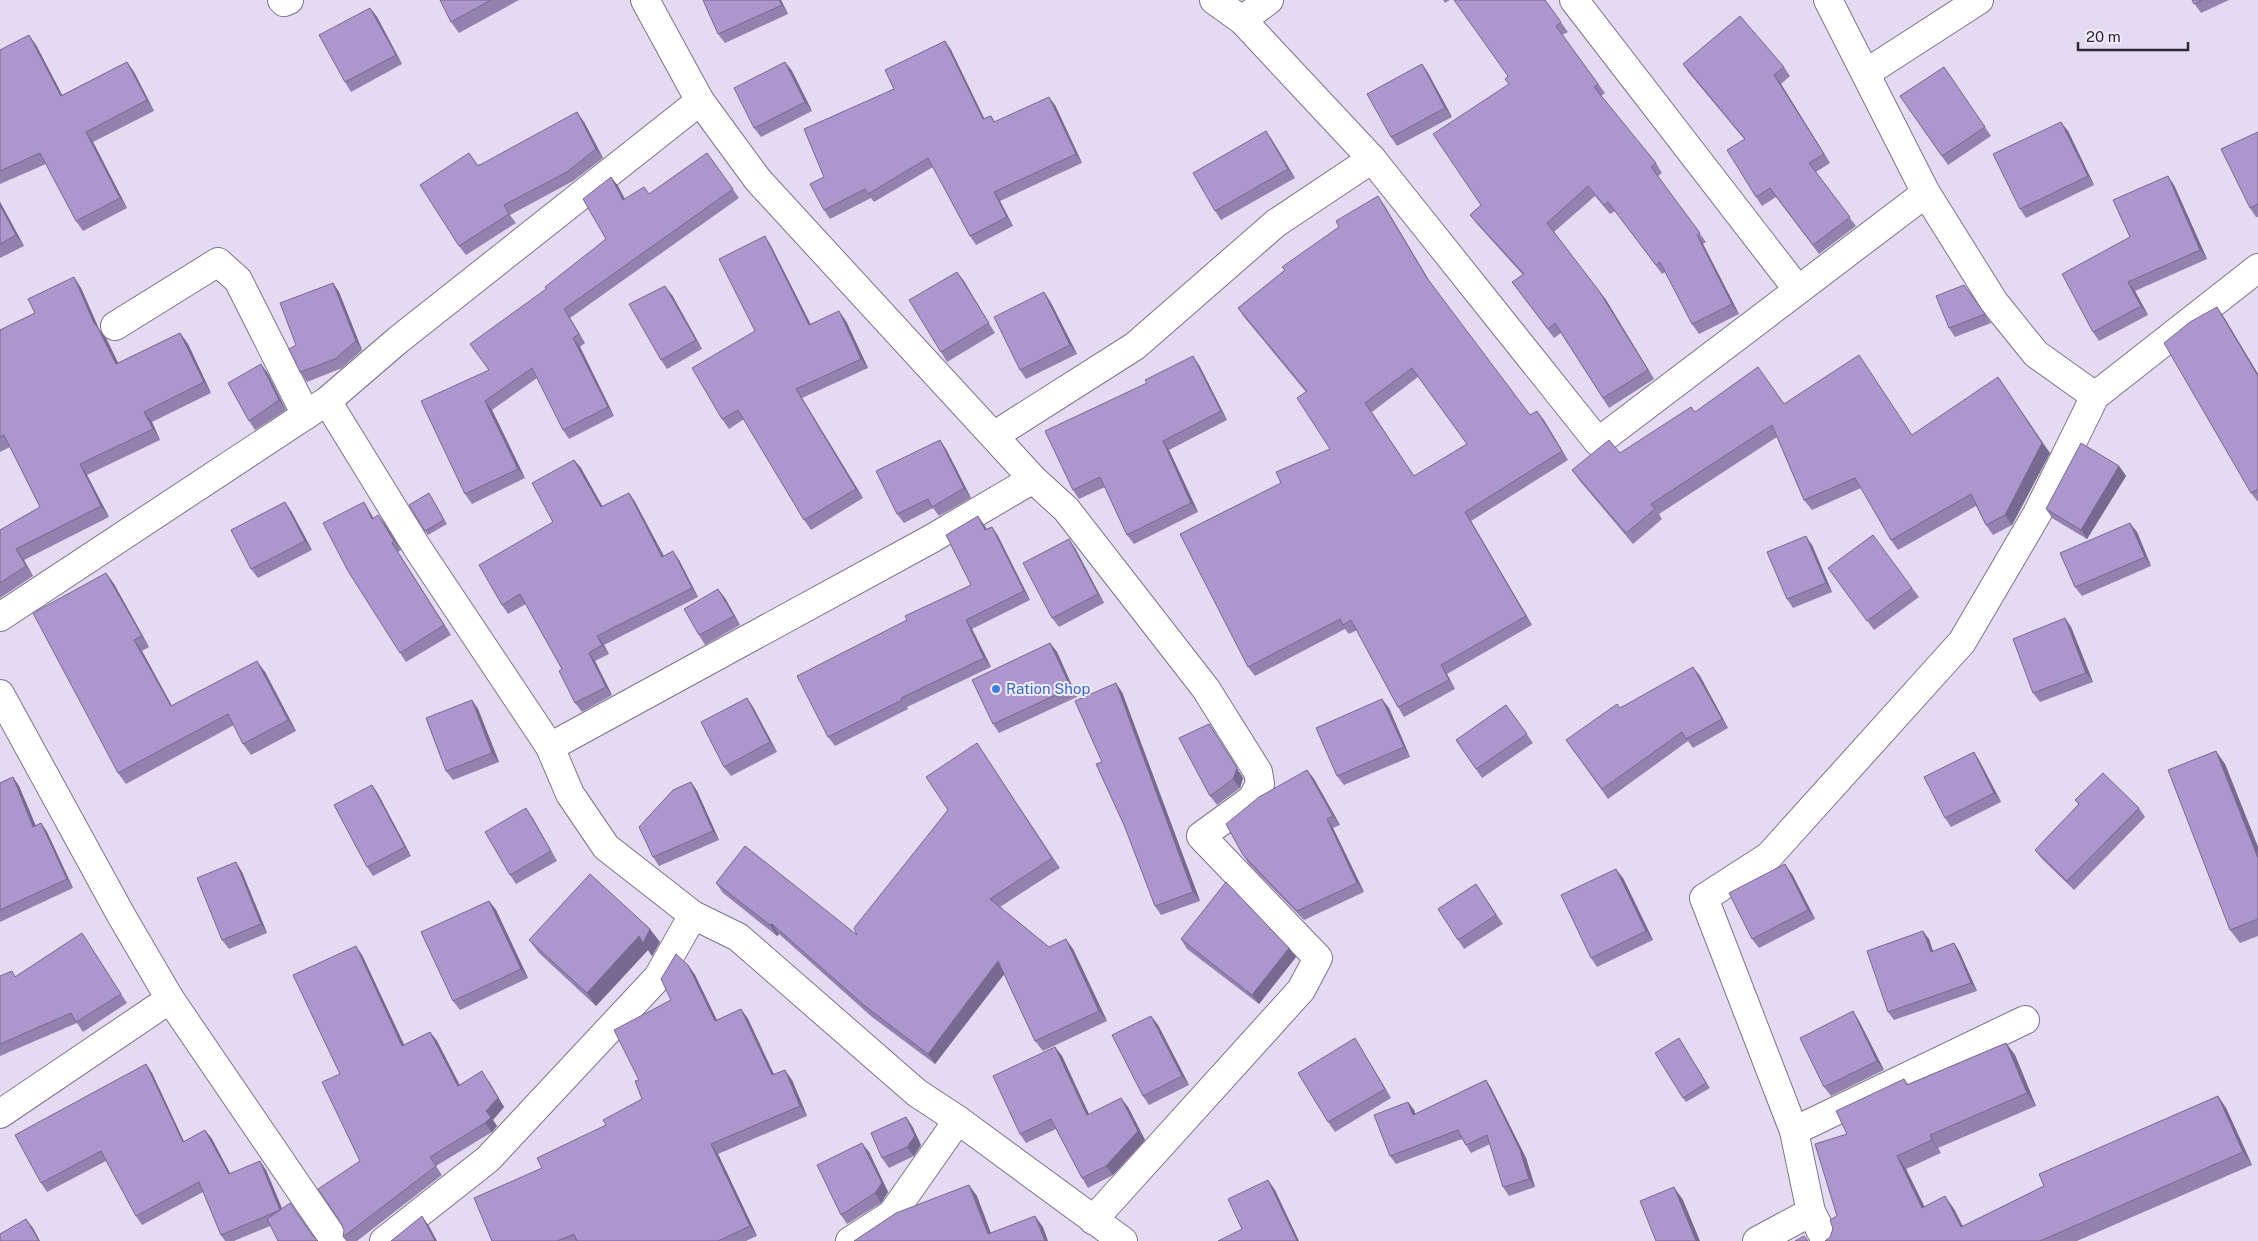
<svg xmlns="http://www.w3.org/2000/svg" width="2258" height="1241" font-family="'Public Sans',sans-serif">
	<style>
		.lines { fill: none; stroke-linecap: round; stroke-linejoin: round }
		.minor-casing { stroke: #7c7489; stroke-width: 30 }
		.minor { stroke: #fff; stroke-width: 28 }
		.wall { fill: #9481b0; fill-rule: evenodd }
		.shaded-wall { fill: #786990 }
		.building { fill: #ac96cd; stroke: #786990; fill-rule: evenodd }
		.shop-dot { fill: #3f7fe0; stroke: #f1eafd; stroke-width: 2 }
		.labels { text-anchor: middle; stroke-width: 4; stroke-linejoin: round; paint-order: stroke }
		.shop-label { font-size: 15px; fill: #366cbe; stroke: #f1eafd; text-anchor: start }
	</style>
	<rect width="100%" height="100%" fill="#e4dbf3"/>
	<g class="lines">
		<defs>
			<g id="minor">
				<polyline points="282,0 284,2 289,0"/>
				<polyline points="1214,0 1242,20"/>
				<polyline points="1269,0 1242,20 1372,159 1598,442 1926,193"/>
				<polyline points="1574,0 1798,290"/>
				<polyline points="1828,0 1926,193 1994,302 2036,354 2095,396 2258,268"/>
				<polyline points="1866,73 1979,0"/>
				<polyline points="115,326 218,262 238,280 306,415"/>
				<polyline points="327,401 418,549 550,747 931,539 1033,479 758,180 700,101"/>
				<polyline points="995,435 1135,346 1276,223 1372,159"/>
				<polyline points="1033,479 1066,509 1206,689 1258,772 1260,784 1252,799 1201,836 1318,958 1301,990 1093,1220"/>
				<polyline points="0,617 327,401 398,340 700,101 645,0"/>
				<polyline points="0,694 121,915 170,999 335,1241"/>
				<polyline points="550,747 570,794 606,847 693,915"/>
				<polyline points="0,1114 170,999"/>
				<polyline points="1794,1131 2025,1020"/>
				<polyline points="1811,1212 1826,1241"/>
				<polyline points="384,1241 488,1159 658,977 693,915 738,937 917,1093 958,1120 1123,1241"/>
				<polyline points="850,1241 892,1214 958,1120"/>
				<polyline points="1757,1241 1811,1212 1794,1131 1704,898 1769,856 1962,642 2037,514 2095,396"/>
			</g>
		</defs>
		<use href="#minor" class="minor-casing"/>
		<use href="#minor" class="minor"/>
	</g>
	<g class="wall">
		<polygon points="440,0 519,0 459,33 451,22"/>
		<polygon points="703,0 781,0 788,14 725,43 718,34"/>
		<polygon points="1443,0 1450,0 1445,3"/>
		<polygon points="1545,0 1568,32 1562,35 1605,93 1601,96 1656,163 1662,173 1658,176 1706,242 1703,244 1739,314 1699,334 1692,324 1665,272 1662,274 1615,211 1610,214 1595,196 1554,232 1606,300 1654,379 1609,408 1561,333 1554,338 1512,282 1523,275 1477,224 1470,215 1481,205 1509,84 1508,76"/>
		<polygon points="2192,0 2229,0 2201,13"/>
		<polygon points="370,8 377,17 402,64 351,92 345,82"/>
		<polygon points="945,41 951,50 984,119 991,116 995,122 1055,105 1082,163 1000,201 1013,226 976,245 970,236 933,167 874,202 871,198 830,219 824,210 824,177 894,89"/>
		<polygon points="36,45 62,95 127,62 134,72 154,111 93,142 127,208 83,231 76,221 46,164 0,184 0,50"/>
		<polygon points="785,62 792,71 812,111 761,137 754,128"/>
		<polygon points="1422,64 1428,73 1452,117 1397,146 1391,137"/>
		<polygon points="1683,64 1784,67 1790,76 1781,84 1830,163 1816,172 1856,226 1819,254 1776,197 1762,206 1756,197 1744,139 1689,73"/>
		<polygon points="1944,67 1991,136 1948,165 1900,96"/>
		<polygon points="584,122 603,158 573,181 510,215 516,223 466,255 459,246 478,165"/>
		<polygon points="1266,131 1272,140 1295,178 1221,220 1215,211"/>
		<polygon points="2068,131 2094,185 2026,218 2020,209"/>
		<polygon points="2258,132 2258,217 2256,217 2250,208"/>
		<polygon points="707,153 739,198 570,318 585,343 580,347 614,416 569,439 563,430 537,378 492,410 525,478 472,504 465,494 489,370 606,239 611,177 618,186 625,199 649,194"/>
		<polygon points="2174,185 2207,259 2135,291 2148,315 2099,341 2093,332 2130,237"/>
		<polygon points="0,202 24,246 0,258"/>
		<path d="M1384 205 1431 284 1530 415 1537 411 1568 460 1471 521 1532 625 1447 674 1455 689 1404 717 1398 707 1357 630 1349 634 1345 629 1255 676 1248 667 1281 483 1330 449 1306 392 1244 317 1238 308 1285 270ZM1418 377 1467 444 1414 476 1372 412Z"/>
		<polygon points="765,236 771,246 811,325 846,321 868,368 802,398 863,498 811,530 804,520 744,419 729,429 722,419 755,331"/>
		<polygon points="957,272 995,333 947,362 941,352"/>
		<polygon points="333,283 339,292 362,350 342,368 307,382 300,372 296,345"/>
		<polygon points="1964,285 1991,323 1955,337 1949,328"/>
		<polygon points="81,288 99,329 106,338 118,363 180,333 188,344 211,393 152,422 160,440 87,475 109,517 24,560 33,576 0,598 0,530 40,507 10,447 0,452 0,330 35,313"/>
		<polygon points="672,295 702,349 667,369 661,360"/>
		<polygon points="1050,301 1077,354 1026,379 1020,370"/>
		<polygon points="2217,307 2225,319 2258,374 2258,502 2251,493"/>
		<polygon points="261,364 268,374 286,410 255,430 249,421"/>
		<polygon points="1199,365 1227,420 1169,450 1198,512 1134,544 1127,535 1105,487 1079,499 1073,490"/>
		<polygon points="1784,404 1912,435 2050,453 2012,525 1993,535 1986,525 1976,506 1898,550 1891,540 1861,488 1812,510 1804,500 1777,437 1659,514 1662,519 1633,544 1579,480 1572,470 1620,453 1695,412"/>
		<polygon points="946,449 971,498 939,516 933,508 904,523 897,514"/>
		<polygon points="574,460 581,468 602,507 629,493 635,502 664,556 679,560 698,597 604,645 609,654 595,661 612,695 582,712 575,703 562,669 526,604 508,614 502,605 553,522"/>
		<polygon points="2119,466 2126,476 2087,539 2052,518 2046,509"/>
		<polygon points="432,498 447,524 428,535 425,531"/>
		<polygon points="291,511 312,550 258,578 251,569"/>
		<polygon points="370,512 373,518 385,524 401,550 398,552 451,635 406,662 400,653"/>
		<polygon points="985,526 986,529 992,527 998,536 1030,600 972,629 991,667 907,707 908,709 835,746 828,737 907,620 971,585"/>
		<polygon points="2137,532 2151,566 2082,596 2075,587"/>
		<polygon points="1812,545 1832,592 1793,608 1787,599"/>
		<polygon points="1075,548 1104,603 1059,627 1052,618"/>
		<polygon points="106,573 114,584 149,647 142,651 172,706 265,672 296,731 251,755 243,744 234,725 126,784 118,773"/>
		<polygon points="1835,577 1912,588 1919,597 1874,630"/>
		<polygon points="725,598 740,625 705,645 699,635"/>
		<polygon points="2065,618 2071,627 2093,682 2040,702 2033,693"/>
		<polygon points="1050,643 1057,652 1077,697 999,733 993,724"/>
		<polygon points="1700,676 1728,728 1693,748 1688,741 1608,799 1566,740 1620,708"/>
		<polygon points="1122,692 1200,901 1161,915 1155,906 1102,762"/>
		<polygon points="747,698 753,707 777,752 731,776 724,767"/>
		<polygon points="472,700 478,709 499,762 453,780 446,771"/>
		<polygon points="1506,705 1533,743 1482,778 1456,740"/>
		<polygon points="1389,708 1410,757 1344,785 1337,776"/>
		<polygon points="1209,724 1243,778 1240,788 1217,805 1210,796"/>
		<polygon points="1974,752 1980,762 2001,802 1951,827 1945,818"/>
		<polygon points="984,754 1060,868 1000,907 1049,947 1073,949 1107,1021 1043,1051 1035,1041 1004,973 935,1064 872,1017 779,934 777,936 723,893 716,883 857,935 948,810"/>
		<polygon points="2225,764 2258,847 2258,936 2240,943 2230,930"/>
		<polygon points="1307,770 1314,779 1340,825 1333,828 1364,892 1304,920 1249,864 1243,855"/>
		<polygon points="13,777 19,786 36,826 41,823 47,832 73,888 0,922 0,783"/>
		<polygon points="691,782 697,791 719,840 659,866 653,857"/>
		<polygon points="372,785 378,794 411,856 373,876 367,867"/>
		<polygon points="2075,800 2139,808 2145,817 2074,890 2042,859 2035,850 2079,805"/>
		<polygon points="532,817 557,861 516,884 510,875"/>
		<polygon points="242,872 267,933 229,949 222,940"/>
		<polygon points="1792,874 1815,919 1759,948 1752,939"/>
		<polygon points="1623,878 1653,940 1597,967 1591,958"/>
		<polygon points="1476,884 1503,924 1464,949 1438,909"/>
		<polygon points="489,901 496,910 528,978 460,1010 453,1001"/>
		<polygon points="82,933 127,1003 83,1032 77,1023 0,1056 0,976 16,976"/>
		<polygon points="1181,939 1289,948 1296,957 1259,1004 1187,949"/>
		<polygon points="1929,939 1933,951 1954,943 1959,951 1977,991 1894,1020 1888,1012"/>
		<polygon points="529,940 660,942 652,956 648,950 596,1006 539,953"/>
		<polygon points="362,955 404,1045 430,1032 437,1041 459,1085 489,1081 504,1107 493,1120 497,1126 492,1132 436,1166 442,1175 357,1241 346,1241 343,1237 360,1161 340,1074"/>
		<polygon points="688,965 695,975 717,1020 741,1009 748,1019 774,1075 792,1080 807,1116 718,1154 757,1236 746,1241 492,1241 542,1168 606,1125 642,1099 639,1080 671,1000"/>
		<polygon points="1853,1011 1859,1021 1884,1070 1831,1096 1824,1087"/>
		<polygon points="1151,1016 1158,1025 1189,1085 1149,1105 1143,1096"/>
		<polygon points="1682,1043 1710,1088 1686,1102 1683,1098"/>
		<polygon points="2006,1043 2015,1055 2036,1106 1938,1148 1941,1153 1906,1169 1924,1206 1954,1209 1963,1226 2044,1186 2218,1096 2226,1108 2252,1165 2077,1241 1825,1241 1830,1237 1837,1216 1847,1134 1904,1079 1908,1084"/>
		<polygon points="1055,1047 1062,1056 1089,1115 1128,1107 1145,1140 1113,1175 1088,1188 1082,1178 1056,1129 1026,1143 1020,1134"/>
		<polygon points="1361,1048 1391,1098 1335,1132 1328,1122"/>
		<polygon points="146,1064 152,1073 184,1142 205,1130 212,1139 230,1173 266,1170 282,1208 270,1226 234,1241 225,1241 221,1235 203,1192 142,1225 136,1216 106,1161 47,1192 41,1183"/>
		<polygon points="1486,1080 1491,1088 1526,1158 1535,1187 1509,1196 1503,1187 1490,1144 1471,1153 1462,1139 1396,1164 1390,1156 1408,1102 1414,1110 1415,1114"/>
		<polygon points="906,1117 912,1126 921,1145 914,1156 889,1168 882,1158"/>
		<polygon points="869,1152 888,1192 881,1203 847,1224 841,1215"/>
	</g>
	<g class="shaded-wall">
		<polygon points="779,0 781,0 788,14 782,5"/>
		<polygon points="370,8 377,17 402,64 396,55"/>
		<polygon points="29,35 36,45 68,106 61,96"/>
		<polygon points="945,41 951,50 989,128 983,119"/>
		<polygon points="127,62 134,72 154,111 147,100"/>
		<polygon points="785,62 792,71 812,111 805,102"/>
		<polygon points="1422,64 1428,73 1452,117 1445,108"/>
		<polygon points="1774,75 1781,84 1830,163 1824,154"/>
		<polygon points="1049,97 1055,105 1082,163 1076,154"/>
		<polygon points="577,112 584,122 603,158 596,149"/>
		<polygon points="2061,122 2068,131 2094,185 2088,176"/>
		<polygon points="1266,131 1272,140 1295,178 1288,169"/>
		<polygon points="86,132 93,142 127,208 120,198"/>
		<polygon points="2168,176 2174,185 2207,259 2200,250"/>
		<polygon points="611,177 618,186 630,209 623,200"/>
		<polygon points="994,192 1000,201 1013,226 1007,217"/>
		<polygon points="1378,196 1384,205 1433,287 1427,278"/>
		<polygon points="0,202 24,246 16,235 0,205"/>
		<polygon points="1697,235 1703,244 1739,314 1732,304"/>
		<polygon points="765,236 771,246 816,335 809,325"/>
		<polygon points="957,272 964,281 995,333 989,323"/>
		<polygon points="74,277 81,288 99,329 106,338 124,375 116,364 94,323"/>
		<polygon points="2128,282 2135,291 2148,315 2141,306"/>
		<polygon points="333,283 339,292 362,350 356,341"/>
		<polygon points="665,286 672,295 702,349 696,340"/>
		<polygon points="1599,291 1606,300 1654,379 1648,370"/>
		<polygon points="1044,292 1050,301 1077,354 1070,345"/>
		<polygon points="2217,307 2225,319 2258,374 2258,376"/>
		<polygon points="564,309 570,318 585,343 579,334"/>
		<polygon points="839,311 846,321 868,368 861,359"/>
		<polygon points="180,333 188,344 211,393 204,382"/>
		<polygon points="573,338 580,347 614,416 608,407"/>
		<polygon points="1193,356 1199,365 1227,420 1221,411"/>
		<polygon points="261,364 268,374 286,410 279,400"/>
		<polygon points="1998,377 2050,453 2012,525 2005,515"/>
		<polygon points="796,389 802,398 863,498 856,489"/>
		<polygon points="485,401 492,410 525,478 518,469"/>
		<polygon points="1537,411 1544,420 1568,460 1562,451"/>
		<polygon points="144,412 152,422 160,440 153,429"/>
		<polygon points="940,440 946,449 971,498 964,488"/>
		<polygon points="1163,441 1169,450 1198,512 1191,503"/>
		<polygon points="574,460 581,468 608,516 601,507"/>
		<polygon points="80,464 87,475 109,517 101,506"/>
		<polygon points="2119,466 2126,476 2087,539 2081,530"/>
		<polygon points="629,493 635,502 669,566 662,557"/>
		<polygon points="285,502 291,511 312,550 305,541"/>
		<polygon points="364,502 370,512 379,528 372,519"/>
		<polygon points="1465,512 1471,521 1532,625 1526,616"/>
		<polygon points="378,515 385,524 401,550 394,541"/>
		<polygon points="978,516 985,526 991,539 985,530"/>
		<polygon points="2130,523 2137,532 2151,566 2145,557"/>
		<polygon points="992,527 998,536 1030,600 1024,591"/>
		<polygon points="1806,536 1812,545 1832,592 1826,583"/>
		<polygon points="1069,539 1075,548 1104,603 1098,594"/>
		<polygon points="392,543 398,552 451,635 444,625"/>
		<polygon points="16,549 24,560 33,576 26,566"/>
		<polygon points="673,551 679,560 698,597 692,588"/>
		<polygon points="106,573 114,584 149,647 142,636"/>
		<polygon points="718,589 725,598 740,625 734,616"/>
		<polygon points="2065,618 2071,627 2093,682 2086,673"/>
		<polygon points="966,620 972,629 991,667 984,658"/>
		<polygon points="597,636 604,645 609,654 602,645"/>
		<polygon points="134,640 142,651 178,717 171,706"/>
		<polygon points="1050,643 1057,652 1077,697 1071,688"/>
		<polygon points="589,653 595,661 612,695 606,687"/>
		<polygon points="257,661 265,672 296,731 288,720"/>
		<polygon points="1441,665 1447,674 1455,689 1449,680"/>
		<polygon points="1693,667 1700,676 1728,728 1722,719"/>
		<polygon points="1116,683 1122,692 1200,901 1193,892"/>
		<polygon points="747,698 753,707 777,752 770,742"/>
		<polygon points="1382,699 1389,708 1410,757 1404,747"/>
		<polygon points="472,700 478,709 499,762 492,753"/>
		<polygon points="1209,724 1243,778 1240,788 1233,779"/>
		<polygon points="2216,751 2225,764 2258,847 2258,858"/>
		<polygon points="1974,752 1980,762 2001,802 1994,793"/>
		<polygon points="1307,770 1314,779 1340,825 1333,816"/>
		<polygon points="13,777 19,786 40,836 33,827"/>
		<polygon points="691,782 697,791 719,840 713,831"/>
		<polygon points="372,785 378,794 411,856 405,847"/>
		<polygon points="526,808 532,817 557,861 551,851"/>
		<polygon points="1327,819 1333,828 1364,892 1357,883"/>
		<polygon points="41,823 47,832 73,888 67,879"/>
		<polygon points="236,862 242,872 267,933 261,924"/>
		<polygon points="1785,864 1792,874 1815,919 1808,910"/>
		<polygon points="1616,869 1623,878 1653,940 1646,931"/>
		<polygon points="489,901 496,910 528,978 521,969"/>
		<polygon points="772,924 779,934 777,936 770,925"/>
		<polygon points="650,929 660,942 652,956 648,950 596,1006 587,993 639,936"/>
		<polygon points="1923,931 1929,939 1936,961 1931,952"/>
		<polygon points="1066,939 1073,949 1107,1021 1099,1011"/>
		<polygon points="1954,943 1959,951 1977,991 1971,983"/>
		<polygon points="356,946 362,955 409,1055 402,1046"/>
		<polygon points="1289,948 1296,957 1259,1004 1252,995"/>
		<polygon points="998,961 1006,972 935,1064 928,1054"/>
		<polygon points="688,965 695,975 722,1031 715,1021"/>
		<polygon points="741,1009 748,1019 779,1085 772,1075"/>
		<polygon points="1853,1011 1859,1021 1884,1070 1877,1061"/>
		<polygon points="1151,1016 1158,1025 1189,1085 1182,1076"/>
		<polygon points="430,1032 437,1041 465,1095 458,1086"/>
		<polygon points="1355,1038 1391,1098 1385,1089"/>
		<polygon points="2006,1043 2015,1055 2036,1106 2027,1093"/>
		<polygon points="1055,1047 1062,1056 1094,1125 1087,1115"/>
		<polygon points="146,1064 152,1073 189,1152 183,1142"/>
		<polygon points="785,1070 792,1080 807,1116 800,1106"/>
		<polygon points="482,1071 504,1107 493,1120 497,1126 492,1132 485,1123"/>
		<polygon points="1486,1080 1491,1088 1526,1158 1535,1187 1529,1179"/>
		<polygon points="2218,1096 2226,1108 2252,1165 2243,1152"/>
		<polygon points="1121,1098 1128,1107 1145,1140 1113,1175 1106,1166"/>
		<polygon points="1408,1102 1414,1110 1419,1123 1413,1115"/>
		<polygon points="906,1117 912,1126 921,1145 914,1156 907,1147"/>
		<polygon points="205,1130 212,1139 235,1183 229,1174"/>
		<polygon points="1930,1135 1938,1148 1941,1153 1932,1140"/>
		<polygon points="862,1143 869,1152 888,1192 881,1203 875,1193"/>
		<polygon points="711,1144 718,1154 757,1236 750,1226"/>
		<polygon points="1897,1156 1906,1169 1931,1220 1922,1208"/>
		<polygon points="260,1161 266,1170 286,1219 280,1210"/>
		<polygon points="1268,1180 1275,1190 1299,1241 1297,1241"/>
		<polygon points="969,1185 977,1196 994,1241 988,1234"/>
		<polygon points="1674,1187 1683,1200 1700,1241 1696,1241"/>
		<polygon points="1945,1196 1954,1209 1969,1240 1961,1227"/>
		<polygon points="422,1216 429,1226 437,1241 435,1241"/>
		<polygon points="1035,1216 1043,1227 1048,1241 1045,1241"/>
		<polygon points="26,1219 33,1228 40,1241 39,1241"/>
	</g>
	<g class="building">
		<polygon points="440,0 491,0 451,22"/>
		<polygon points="703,0 779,0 782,5 718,34"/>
		<polygon points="1454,0 1545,0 1561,22 1556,26 1598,84 1594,87 1656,163 1651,167 1700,233 1697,235 1732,304 1692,324 1660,262 1656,265 1608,202 1604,205 1588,186 1547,223 1599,291 1648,370 1603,398 1555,323 1548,329 1512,282 1524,274 1470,215 1481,205 1433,134 1509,84 1505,79 1508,76"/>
		<polygon points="2192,0 2203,0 2194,4"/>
		<polygon points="370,8 396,55 345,82 319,35"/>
		<polygon points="1740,16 1784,67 1774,75 1824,154 1809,163 1850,217 1813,245 1770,188 1756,197 1727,150 1745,139 1683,64"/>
		<polygon points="29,35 61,96 127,62 147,100 86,132 120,198 76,221 40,153 0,171 0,50"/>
		<polygon points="945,41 983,119 991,116 994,122 1049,97 1076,154 994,192 1007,217 970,236 928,158 868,194 865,189 824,210 810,184 824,177 804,129 894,89 885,70"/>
		<polygon points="785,62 805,102 754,128 734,88"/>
		<polygon points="1422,64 1445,108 1391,137 1367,94"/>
		<polygon points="1944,67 1985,127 1942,156 1900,96"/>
		<polygon points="577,112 596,149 567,172 504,205 509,214 459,246 420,185 469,153 478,166"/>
		<polygon points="2061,122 2088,176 2020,209 1993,154"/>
		<polygon points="1266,131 1288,169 1215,211 1193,173"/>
		<polygon points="2258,132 2258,204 2250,208 2221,149"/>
		<polygon points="707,153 733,189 564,309 579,334 573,338 608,407 563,430 532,368 485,401 518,469 465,494 421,401 489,370 470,344 546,289 545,287 606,239 583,199 611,177 623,200 644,187 649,194"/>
		<polygon points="2168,176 2200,250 2128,282 2141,306 2093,332 2062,274 2130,237 2113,200"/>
		<path d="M1378 196 1427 278 1530 415 1537 411 1562 451 1465 512 1526 616 1441 665 1449 680 1398 707 1351 620 1343 625 1340 619 1248 667 1180 534 1281 483 1276 472 1330 449 1297 398 1307 391 1238 308 1285 270 1282 267 1339 227 1336 221ZM1412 368 1467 444 1414 476 1365 403Z"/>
		<polygon points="0,205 16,235 0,244"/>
		<polygon points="765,236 809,325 839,311 861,359 796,389 856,489 804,520 738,410 722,419 692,368 755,331 719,259"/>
		<polygon points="957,272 989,323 941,352 909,300"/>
		<polygon points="74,277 94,323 98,328 116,364 180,333 204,382 144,412 153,429 80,464 101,506 16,549 26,566 0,583 0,530 40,507 4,435 0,437 0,330 35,313 28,299"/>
		<polygon points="333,283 356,341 335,359 300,372 289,349 296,345 280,303"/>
		<polygon points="1964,285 1985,314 1949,328 1936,296"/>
		<polygon points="665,286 696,340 661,360 629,304"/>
		<polygon points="1044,292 1070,345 1020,370 994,317"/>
		<polygon points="2217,307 2258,376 2258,489 2251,493 2164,343 2190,322"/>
		<polygon points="1859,355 1912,435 1998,377 2042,443 2005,515 1986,525 1971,494 1891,540 1855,478 1804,500 1772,425 1651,504 1655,509 1626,533 1572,470 1609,440 1620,453 1691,407 1695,412 1758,367 1784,404"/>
		<polygon points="1193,356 1221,411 1163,441 1191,503 1127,535 1100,477 1073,490 1045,431 1147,383 1145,380"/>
		<polygon points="261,364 279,400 249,421 228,383"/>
		<polygon points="940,440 964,488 932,507 928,499 897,514 876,471"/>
		<polygon points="2081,443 2119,466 2081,530 2046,509"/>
		<polygon points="574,460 601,507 629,493 662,557 673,551 692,588 597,636 602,645 589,653 606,687 575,703 559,671 562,669 520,594 502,605 479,565 553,522 532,483"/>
		<polygon points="429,493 444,520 425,531 409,505"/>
		<polygon points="285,502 305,541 251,569 231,530"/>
		<polygon points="364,502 372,519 378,515 394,541 392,543 444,625 400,653 348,571 323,523"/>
		<polygon points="978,516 985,530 992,527 1024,591 966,620 984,658 901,698 902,700 828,737 797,676 907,620 905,616 971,585 946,535"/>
		<polygon points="2130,523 2145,557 2075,587 2060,553"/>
		<polygon points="1873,535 1912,588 1867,621 1828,568"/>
		<polygon points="1806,536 1826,583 1787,599 1767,552"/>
		<polygon points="1069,539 1098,594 1052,618 1023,563"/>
		<polygon points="106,573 142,636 134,640 171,706 257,661 288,720 243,744 228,714 118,773 33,613"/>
		<polygon points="718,589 734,616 699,635 684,609"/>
		<polygon points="2065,618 2086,673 2033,693 2013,639"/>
		<polygon points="1050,643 1071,688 993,724 972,680"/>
		<polygon points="1693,667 1722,719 1686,739 1682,732 1602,789 1566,740 1617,704 1620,708"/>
		<polygon points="1116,683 1193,892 1155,906 1124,825 1096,764 1102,762 1075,701"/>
		<polygon points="747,698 770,742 724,767 701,722"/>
		<polygon points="1382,699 1404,747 1337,776 1316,728"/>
		<polygon points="472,700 492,753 446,771 426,718"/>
		<polygon points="1506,705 1527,734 1476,769 1456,740"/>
		<polygon points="1209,724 1237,768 1233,779 1210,796 1179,738"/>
		<polygon points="977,743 1052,858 990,899 1049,947 1066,939 1099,1011 1035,1041 998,961 928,1054 865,1006 772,924 770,925 716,883 745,846 857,935 854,928 948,810 926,777"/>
		<polygon points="2216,751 2258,858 2258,919 2230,930 2168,770"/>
		<polygon points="1974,752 1994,793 1945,818 1924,777"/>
		<polygon points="1307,770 1333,816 1327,819 1357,883 1297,911 1243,855 1226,824 1259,797"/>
		<polygon points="2103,773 2139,808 2067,881 2035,850 2079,804 2075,800"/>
		<polygon points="13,777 33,827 41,823 67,879 0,910 0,783"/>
		<polygon points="691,782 713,831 653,857 639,827 673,790"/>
		<polygon points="372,785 405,847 367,867 334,805"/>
		<polygon points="526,808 551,851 510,875 485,832"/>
		<polygon points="236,862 261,924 222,940 197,878"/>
		<polygon points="1785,864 1808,910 1752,939 1729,893"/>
		<polygon points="1616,869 1646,931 1591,958 1561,895"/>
		<polygon points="590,874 650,929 643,943 639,936 587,993 529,940"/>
		<polygon points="1226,882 1289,948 1252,995 1181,939"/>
		<polygon points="1476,884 1496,915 1458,940 1438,909"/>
		<polygon points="489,901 521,969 453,1001 421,932"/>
		<polygon points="1923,931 1931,952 1954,943 1971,983 1888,1012 1867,951"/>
		<polygon points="82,933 121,994 76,1022 71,1013 0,1044 0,976 12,971 15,977"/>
		<polygon points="356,946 402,1046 430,1032 458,1086 482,1071 498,1098 486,1111 491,1117 485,1123 430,1157 436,1166 343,1237 344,1230 341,1223 318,1189 360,1161 322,1082 340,1074 293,975"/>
		<polygon points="676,954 688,965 715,1021 741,1009 772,1075 785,1070 800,1106 711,1144 750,1226 718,1241 577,1241 574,1234 557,1241 492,1241 474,1198 542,1168 537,1158 606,1125 603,1120 642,1099 635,1081 639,1080 614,1030 671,1000 661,979"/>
		<polygon points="1853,1011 1877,1061 1824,1087 1800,1038"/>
		<polygon points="1151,1016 1182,1076 1143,1096 1112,1035"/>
		<polygon points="1355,1038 1385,1089 1328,1122 1298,1073"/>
		<polygon points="1679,1038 1706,1083 1683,1098 1655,1053"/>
		<polygon points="2006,1043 2027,1093 1930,1135 1932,1140 1897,1156 1922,1208 1945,1196 1961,1227 2044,1186 2039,1174 2218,1096 2243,1152 2040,1241 1825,1241 1830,1237 1833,1229 1830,1220 1837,1216 1815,1144 1847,1134 1836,1111 1904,1079 1907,1085"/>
		<polygon points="1055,1047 1087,1115 1121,1098 1138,1131 1106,1166 1082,1178 1051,1119 1020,1134 993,1076"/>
		<polygon points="146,1064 183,1142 205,1130 229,1174 260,1161 280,1210 221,1235 199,1182 136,1216 101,1151 41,1183 15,1135"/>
		<polygon points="1486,1080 1520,1150 1529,1179 1503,1187 1487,1135 1466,1145 1458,1130 1390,1156 1374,1115 1408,1102 1413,1115"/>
		<polygon points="906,1117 915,1136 907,1147 882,1158 871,1133"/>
		<polygon points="862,1143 882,1183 875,1193 841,1215 817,1165"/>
		<polygon points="1268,1180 1297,1241 1218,1241 1242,1229 1228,1199"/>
		<polygon points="969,1185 988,1234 1035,1216 1045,1241 854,1241 896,1213"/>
		<polygon points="1674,1187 1696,1241 1656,1241 1640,1201"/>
		<polygon points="290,1203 313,1236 318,1241 278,1241 267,1219"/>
		<polygon points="422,1216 435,1241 391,1241"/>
		<polygon points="26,1219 39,1241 0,1241 0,1234"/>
		<polygon points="1804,1236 1808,1241 1795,1241"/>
	</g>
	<circle class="shop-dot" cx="996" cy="689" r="5"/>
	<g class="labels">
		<g class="shop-label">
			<text x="1006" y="694">Ration Shop</text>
		</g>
	</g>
	<path d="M2078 42v8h110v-8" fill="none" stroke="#2c2932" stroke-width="2.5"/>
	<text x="2086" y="42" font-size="15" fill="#2c2932" stroke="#f1eafd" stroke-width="4" paint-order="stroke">20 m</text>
</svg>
